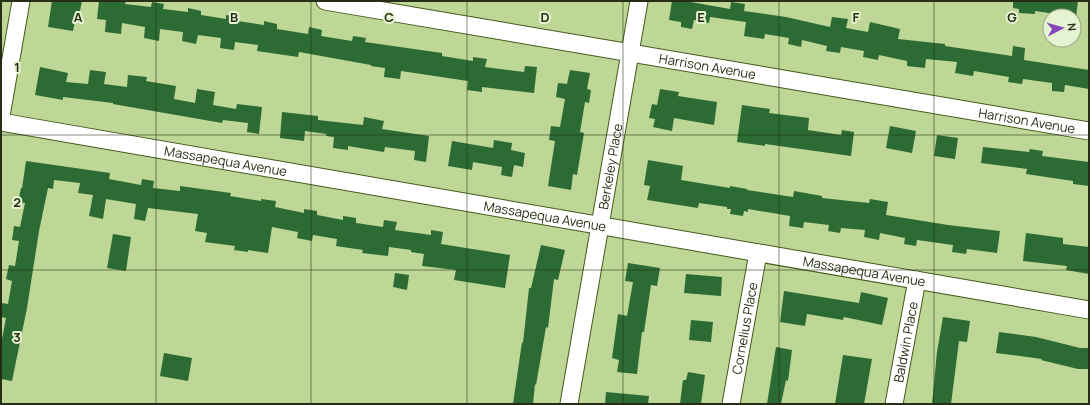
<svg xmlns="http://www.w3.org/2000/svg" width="1090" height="405" font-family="Manrope,sans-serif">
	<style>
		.building { fill: #2c6b33 }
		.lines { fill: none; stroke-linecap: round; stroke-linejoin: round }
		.minor-casing { stroke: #45591b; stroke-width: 19 }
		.minor { stroke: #fff; stroke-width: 17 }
		.grid { fill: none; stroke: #262f15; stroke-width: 1; stroke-opacity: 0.55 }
		.labels { text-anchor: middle; stroke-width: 4; stroke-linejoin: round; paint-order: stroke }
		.street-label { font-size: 13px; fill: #262f15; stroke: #e5f3d2 }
		.grid-label { font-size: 13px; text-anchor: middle; font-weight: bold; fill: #262f15; stroke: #e5f3d2; stroke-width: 4; stroke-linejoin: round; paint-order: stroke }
	</style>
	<rect width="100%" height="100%" fill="#bed796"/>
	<g class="building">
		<polygon points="52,1 82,1 79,16 76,15 73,31 48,27"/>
		<polygon points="99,1 126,1 125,4 151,7 152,2 164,4 163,9 188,12 188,8 201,11 201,15 226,19 226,15 239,17 238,21 264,25 264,21 277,24 277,29 308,34 309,27 322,30 321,36 352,41 353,36 366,38 365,42 442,53 442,56 473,61 473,57 487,59 485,67 524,72 525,66 537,67 534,93 482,87 482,92 467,90 468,81 401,71 400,79 384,77 385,68 371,66 371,65 299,52 298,57 257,51 258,45 235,42 234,50 220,48 221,38 198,35 196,44 182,41 183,32 160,29 159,41 144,38 145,27 122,23 121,34 105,32 106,20 97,19"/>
		<polygon points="672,1 685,1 730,9 731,2 745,4 744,11 786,17 830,27 832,17 848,19 846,28 868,32 870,22 900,29 898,39 945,44 945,46 1012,56 1013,46 1025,48 1024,60 1089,70 1089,89 1065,85 1064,92 1052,91 1052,83 1023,79 1022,84 1008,82 1009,77 974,71 973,76 955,73 957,62 926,59 925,68 907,66 907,61 879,55 878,60 863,57 864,51 841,47 840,53 826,51 827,46 802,40 801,47 788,44 789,38 765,34 764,39 744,36 746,22 710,17 709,23 694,20 692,29 681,27 681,22 669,20"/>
		<polygon points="1013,1 1078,1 1076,17 1035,11 1035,14 1019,13 1019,9 1013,8"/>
		<polygon points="40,67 68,73 66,82 88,84 90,70 106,72 104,84 127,87 128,75 147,77 146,81 176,86 174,99 195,103 197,89 215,92 213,105 236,109 237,104 262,107 259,134 247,132 248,123 223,120 222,123 113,104 113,103 63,97 63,100 35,95"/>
		<polygon points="570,70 590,73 587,89 591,90 589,103 585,102 580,132 584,133 577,175 573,174 571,190 548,186 555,141 549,140 551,126 560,127 565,99 556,97 558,83 567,84"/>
		<polygon points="660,89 679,92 678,96 717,102 714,125 674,118 672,131 653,127 655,119 649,118 652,104 657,105"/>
		<polygon points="742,105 770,109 769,113 809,118 808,130 841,135 842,130 854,132 851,156 765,144 765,146 737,142"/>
		<polygon points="282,112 318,116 318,120 363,125 364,117 384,121 382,129 429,136 426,162 414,160 415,151 385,147 384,152 348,146 348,150 333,148 334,137 326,136 327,134 305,131 304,141 280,138"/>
		<polygon points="890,126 916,131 912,153 886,148"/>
		<polygon points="937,135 958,138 955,159 934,156"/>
		<polygon points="494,140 512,143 511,150 525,153 523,167 514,165 512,177 501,175 502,167 473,162 472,170 448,166 452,141 493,148"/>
		<polygon points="983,147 1029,152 1030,149 1043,151 1042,156 1089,162 1089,186 1073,184 1073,181 1026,174 1027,169 981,163"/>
		<polygon points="648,160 683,166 681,180 730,188 730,186 747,189 747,190 793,197 794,191 822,196 822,198 869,203 870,199 888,202 886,215 948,225 1000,231 997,253 967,249 966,254 952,252 953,245 917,240 916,246 904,244 905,238 880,233 879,240 864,237 865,230 841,228 840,233 828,231 829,225 804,222 803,228 789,226 790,216 748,209 748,212 744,211 743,216 730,214 731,209 727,209 727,207 699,203 698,208 647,200 650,186 644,185"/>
		<polygon points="26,161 110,173 109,179 141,185 142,179 154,181 153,188 180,191 180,186 231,193 230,196 261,201 261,199 276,201 275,207 304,213 304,209 317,211 317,215 343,220 343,216 356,218 356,223 383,227 384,220 397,222 395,230 431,235 431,230 443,232 441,244 510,255 505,288 454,280 456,270 422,266 424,254 411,252 411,250 389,247 388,256 362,253 363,250 336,246 337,239 313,235 312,241 297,238 298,232 272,227 268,253 248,250 248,252 234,250 235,246 205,242 207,233 195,231 198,214 148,208 145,221 134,219 136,204 106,199 103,219 89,216 93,195 78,193 80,183 54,180 53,189 48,188 39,231 27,308 12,381 1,379 1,344 6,318 1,317 1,303 8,304 12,281 6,279 9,265 15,266 19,241 12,240 14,226 20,227 25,203 18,202 21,188 22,188"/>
		<polygon points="1026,233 1063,238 1063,244 1089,247 1089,274 1066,270 1067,266 1023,261"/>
		<polygon points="113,234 131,237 126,271 107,268"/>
		<polygon points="541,245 565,250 558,280 554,279 548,328 546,327 536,385 535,384 533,404 513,404 522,342 523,343 529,288 531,288"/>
		<polygon points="628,263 660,268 657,286 651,285 644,332 642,332 637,374 617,372 619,360 612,358 618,314 627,316 633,282 625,281"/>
		<polygon points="395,273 409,275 407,290 393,287"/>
		<polygon points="686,274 722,277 721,296 684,293"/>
		<polygon points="784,291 859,303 861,292 888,298 882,325 844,317 843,320 807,314 805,326 780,322"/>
		<polygon points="943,317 970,321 967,342 959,341 951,404 932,404 937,352"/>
		<polygon points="691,320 713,322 711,342 689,340"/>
		<polygon points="999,332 1036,337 1080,348 1089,348 1089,369 1078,369 1041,360 1042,359 996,353"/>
		<polygon points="776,347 792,350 788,381 786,380 781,404 767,404"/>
		<polygon points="164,353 192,358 188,381 160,376"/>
		<polygon points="843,355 872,359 864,404 835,404"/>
		<polygon points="688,372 705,375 701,404 680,404 683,380 686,380"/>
		<polygon points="606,392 649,396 648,404 605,404"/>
	</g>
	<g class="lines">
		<defs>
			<g id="minor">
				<path id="s1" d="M325 1 1089 131"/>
				<polyline points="1,116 21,1"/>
				<path id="s2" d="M1 122 1089 310"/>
				<path id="s3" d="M569 404 639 1"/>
				<path id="s4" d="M731 404 758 253"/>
				<path id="s5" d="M894 404 917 280"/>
			</g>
		</defs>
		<use href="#minor" class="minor-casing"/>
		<use href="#minor" class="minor"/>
	</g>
	<path class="grid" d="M156 1V404M311 1V404M467 1V404M623 1V404M779 1V404M934 1V404M1 135H1089M1 270H1089"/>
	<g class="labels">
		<g class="street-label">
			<text dy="5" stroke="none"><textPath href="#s1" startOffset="388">Harrison Avenue</textPath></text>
			<text dy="5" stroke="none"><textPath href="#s1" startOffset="712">Harrison Avenue</textPath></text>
			<text dy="5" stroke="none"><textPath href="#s2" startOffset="228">Massapequa Avenue</textPath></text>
			<text dy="5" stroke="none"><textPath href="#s3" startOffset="241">Berkeley Place</textPath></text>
			<text dy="5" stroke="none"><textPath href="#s2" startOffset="552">Massapequa Avenue</textPath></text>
			<text dy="5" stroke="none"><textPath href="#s2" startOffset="876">Massapequa Avenue</textPath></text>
			<text dy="5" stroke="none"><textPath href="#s4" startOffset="77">Cornelius Place</textPath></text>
			<text dy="5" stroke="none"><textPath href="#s5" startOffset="63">Baldwin Place</textPath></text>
		</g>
	</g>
	<g class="grid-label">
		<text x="78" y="22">A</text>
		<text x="234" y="22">B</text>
		<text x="389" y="22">C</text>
		<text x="545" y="22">D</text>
		<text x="701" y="22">E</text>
		<text x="856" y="22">F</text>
		<text x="1012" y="22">G</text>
		<text x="17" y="72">1</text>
		<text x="17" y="207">2</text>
		<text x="17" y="342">3</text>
	</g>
	<rect width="1090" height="405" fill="none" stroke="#262f15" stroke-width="4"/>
	<g transform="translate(1062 28) rotate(84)"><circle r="19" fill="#e5f3d2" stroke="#99a586"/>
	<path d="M0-3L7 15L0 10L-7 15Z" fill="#8647bd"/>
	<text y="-6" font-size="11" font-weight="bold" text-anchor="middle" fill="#262f15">N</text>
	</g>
</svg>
